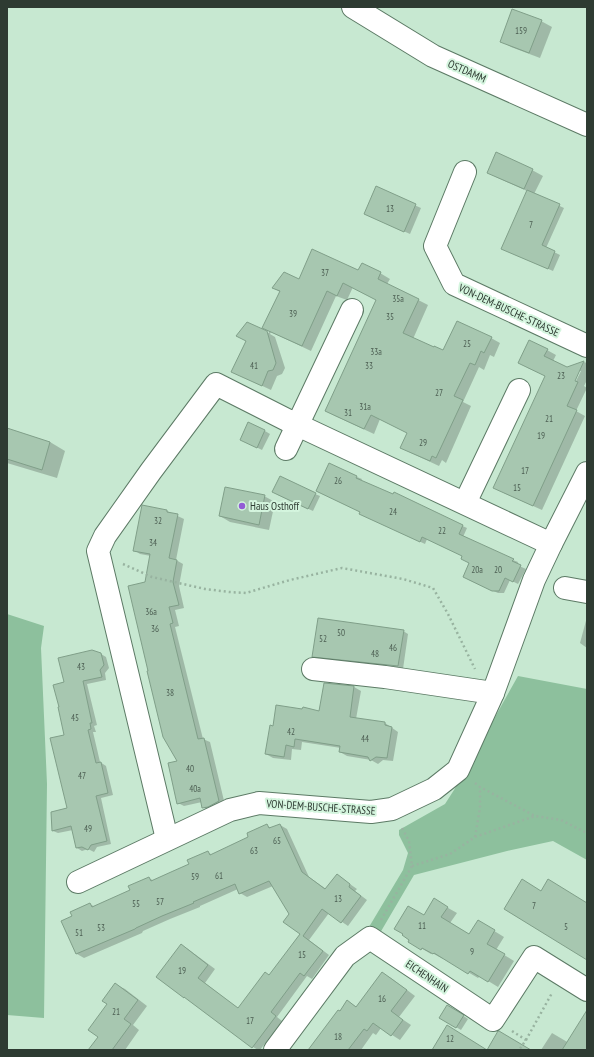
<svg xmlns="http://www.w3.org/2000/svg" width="594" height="1057" font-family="'PT Sans Narrow',sans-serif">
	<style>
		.green { fill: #8dc09d }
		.shadow { fill: #0003; fill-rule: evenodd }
		.building { fill: #a7c7b0; stroke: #809f89 }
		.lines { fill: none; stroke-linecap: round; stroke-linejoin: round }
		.minor-casing { stroke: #5c7a65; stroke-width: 24 }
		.path { stroke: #98b3a0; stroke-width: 2.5; stroke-dasharray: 2 3; stroke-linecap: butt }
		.minor { stroke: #fff; stroke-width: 22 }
		.poi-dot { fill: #925dd5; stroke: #d4f5de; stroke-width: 1.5 }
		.labels { text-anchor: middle; stroke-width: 4; stroke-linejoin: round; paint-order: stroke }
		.number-label { font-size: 9px; fill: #4c5e52 }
		.street-label { font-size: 11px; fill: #2e3b32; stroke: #d4f5de }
		.poi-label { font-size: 11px; fill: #2e3b32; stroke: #d4f5de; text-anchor: start }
	</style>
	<rect width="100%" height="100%" fill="#c7e8d1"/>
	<g class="green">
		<polygon points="7,614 44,626 41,648 47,784 44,1018 7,1015"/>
		<polygon points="518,676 587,689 587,860 553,841 507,851 414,875 380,933 369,927 403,870 408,853 399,835 399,830 445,804 454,790"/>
	</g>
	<g class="shadow">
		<polygon points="541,21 552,27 540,58 511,47 501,41"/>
		<polygon points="532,170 543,176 534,194 564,208 546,248 560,255 553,271 507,251 527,191 498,178 488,172"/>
		<polygon points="376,188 421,208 410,234 370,216"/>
		<polygon points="359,272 380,273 390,279 387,284 428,305 413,339 443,352 491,338 500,343 494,357 490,355 484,370 479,367 463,402 471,406 446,463 442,460 439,466 411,453 402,447 408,433 380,419 374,434 335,416 326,411 377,300 353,287 347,300 336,296 311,351 271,332 270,334 275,337 285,368 282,374 277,376 271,390 241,376 246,341 247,323 269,333 269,331 264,328 280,292 273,288 299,280"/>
		<path d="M547 350 556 355 553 361 567 368 584 362 587 363V380L584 386 587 388 576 411 585 416 542 510 504 493 546 376 528 368ZM579 371H581L574 385H572Z"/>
		<polygon points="7,429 50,442 65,451 57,478 7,463"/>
		<polygon points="265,431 270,434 262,450 246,442"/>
		<polygon points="357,477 362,479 361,481 467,528 463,537 513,560 518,562 517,565 526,569 518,584 510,580 504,593 498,593 469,580 470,563 463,556 427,539 425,544 365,516 361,512 323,494"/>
		<polygon points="315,494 320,496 313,511 278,495"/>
		<polygon points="264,496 275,502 269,530 230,522 220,516"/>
		<polygon points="143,506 167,511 184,519 176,560 183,564 179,586 184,608 175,610 179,626 175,627 203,739 210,742 225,805 209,811 203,807 202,802 184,806 178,803 178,762 146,582 151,556 140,554 134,550"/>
		<polygon points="587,617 587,648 580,643"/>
		<polygon points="403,631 408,634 403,669 318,659 313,656"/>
		<polygon points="101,654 106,657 109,668 105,673 106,680 87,684 97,725 94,726 96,732 93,732 100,762 106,766 113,795 101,798 111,844 97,847 94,852 88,849 82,851 77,848 73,830 58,833 53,831 69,808 65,683"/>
		<polygon points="354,687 361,691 356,719 385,723 398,732 393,761 383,760 378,764 371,760 347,756 340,752 341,748 302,742 301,750 292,749 291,760 273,758 266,754 274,727 320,712"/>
		<polygon points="280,825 287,829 309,877 326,889 337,875 357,889 355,891 367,900 348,926 329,913 309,940 329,955 312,979 307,976 277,1017 282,1021 260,1050 258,1050 253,1047 190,1000 181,945 188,949 215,969 205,983 238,1009 270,976 301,933 273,886 247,897 240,893 238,889 200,906 200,907 170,919 143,931 142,933 84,958 77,954 73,917 90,904 95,907 132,890 149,878 154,881 190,864 208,852 212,855 250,838 267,826 272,828"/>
		<polygon points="434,900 457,913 450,923 470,935 478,921 504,937 496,950 514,961 498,987 480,976 478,978 444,958 443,959 432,953 431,954 409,941"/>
		<polygon points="382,973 391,978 415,996 399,1017 411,1025 400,1040 381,1028 376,1035 373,1033 361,1050 311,1050 347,1001 357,1007"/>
		<polygon points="115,984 125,989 147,1006 133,1025 139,1030 125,1050 89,1050 99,1037 108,1004"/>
		<polygon points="453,1009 468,1019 461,1030 441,1018"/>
		<polygon points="587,1012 587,1050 541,1050 552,1033 569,1043"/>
	</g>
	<g class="building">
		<polygon points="512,9 542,20 529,53 500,42"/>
		<polygon points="496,152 533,169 524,189 487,173"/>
		<polygon points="376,186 416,204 404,232 364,214"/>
		<polygon points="527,190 560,204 542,245 555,251 548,269 501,249"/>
		<polygon points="312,249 358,270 362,263 381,272 378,279 419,299 403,333 434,347 434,346 443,350 457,321 492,337 484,353 481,351 475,365 470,363 454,396 463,400 436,458 432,456 430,461 400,448 407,433 371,415 364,429 325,411 376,300 343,283 337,296 327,291 302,346 262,328 280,291 272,288 284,272 299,279"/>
		<polygon points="247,322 267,331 276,363 273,370 268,371 262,386 231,372 246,341 236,336"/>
		<polygon points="529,340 548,349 544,356 567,367 584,361 575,381 578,382 567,406 577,410 533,506 493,488 545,376 518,363"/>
		<polygon points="248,422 265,430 257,448 240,440"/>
		<polygon points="7,428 50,442 42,470 7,459"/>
		<polygon points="329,463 357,476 356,478 393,494 394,492 463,525 459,534 514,559 512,561 521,565 513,582 505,578 499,591 492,591 463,577 469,563 461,559 462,556 422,537 420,542 359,514 360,512 316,491"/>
		<polygon points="280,476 316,493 308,509 272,492"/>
		<polygon points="225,487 265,495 259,525 219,516"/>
		<polygon points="142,505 167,510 167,512 178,514 169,558 177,560 173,582 179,605 169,607 173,623 170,624 198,739 204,738 219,801 208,807 202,808 200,798 177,804 168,763 177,761 163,737 147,671 148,671 128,586 145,582 150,554 133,551"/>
		<polygon points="318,618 404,630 398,666 312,657"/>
		<polygon points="92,650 101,653 104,665 100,670 102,677 83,681 92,723 90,723 91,729 88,730 96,763 101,762 108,793 96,796 107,841 91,845 88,850 82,847 76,848 71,826 52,831 51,812 67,808 50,738 64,735 58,707 59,707 53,685 64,682 58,658"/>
		<polygon points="324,683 354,686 350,717 385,722 385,725 392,727 387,758 376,757 370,761 368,757 339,752 340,746 295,739 294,747 286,745 284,757 265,754 270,725 273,726 276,705 302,709 303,707 319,711"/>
		<polygon points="267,824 269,828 280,824 302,872 325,889 337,874 350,884 349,887 361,896 341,923 322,909 303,936 323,951 304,976 300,973 271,1012 276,1016 252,1048 184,997 184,998 156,977 181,944 208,965 198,978 238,1008 265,972 269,975 300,934 283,922 289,914 269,881 239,894 235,884 193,902 194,903 162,916 136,928 135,929 76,954 61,921 72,916 70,912 90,903 92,907 130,890 128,886 149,877 151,881 171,872 189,864 187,860 208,851 210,855 248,837 247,833"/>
		<polygon points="522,879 541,891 548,879 587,903 587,960 504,909"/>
		<polygon points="434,898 448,907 441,917 469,934 478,920 495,930 487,944 505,954 488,982 470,971 468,974 434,953 433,954 422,948 421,950 408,942 409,940 402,935 403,934 394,929 408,906 424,915"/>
		<polygon points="382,972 407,990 391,1011 403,1020 391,1036 373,1023 367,1031 364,1029 348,1050 308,1050 338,1010 340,1011 347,1000 356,1007"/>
		<polygon points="115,983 138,1000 124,1019 131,1024 112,1050 88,1050 98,1037 88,1030 107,1004 102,1001"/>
		<polygon points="447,1005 464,1015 456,1028 439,1018"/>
		<polygon points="587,1010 587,1050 562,1050"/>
		<polygon points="447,1025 487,1050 432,1050"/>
		<polygon points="498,1031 499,1031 531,1050 487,1050"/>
	</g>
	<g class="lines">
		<defs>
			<g id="minor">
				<polyline points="353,7 433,56 587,125"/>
				<polyline points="465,172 435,246 454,284 587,346"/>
				<polyline points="286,449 352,310"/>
				<polyline points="465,503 519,390"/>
				<polyline points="565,588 587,592"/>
				<polyline points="313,669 385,677 493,693"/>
				<polyline points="167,839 98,551 105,536 151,471 216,384 287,420 551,544"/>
				<polyline points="78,882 230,810 259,803 371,812 392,809 434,789 458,770 493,693 534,580 551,544 587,473"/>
				<polyline points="275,1050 345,956 370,938 493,1020 534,957 587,990"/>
			</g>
		</defs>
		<use href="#minor" class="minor-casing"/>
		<g class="path">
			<polyline points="123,564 152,577 205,589 229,592 246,593 266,587 290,580 342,568 403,579 433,588 448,614 475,669"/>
			<polyline points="475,783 480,787 535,816 561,820 587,833"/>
			<polyline points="475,837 480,808 480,787"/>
			<polyline points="412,866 450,854 475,837 535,816"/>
			<polyline points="381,920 412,866 409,841 402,828"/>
			<polyline points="512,1031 526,1040 519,1050"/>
			<polyline points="526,1040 552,993"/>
		</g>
		<use href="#minor" class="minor"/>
	</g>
	<circle class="poi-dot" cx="242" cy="506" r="4"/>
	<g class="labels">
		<g class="number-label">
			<text x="521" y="34">159</text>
			<text x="390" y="212">13</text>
			<text x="531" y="228">7</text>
			<text x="325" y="276">37</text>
			<text x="398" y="302">35a</text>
			<text x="293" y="317">39</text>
			<text x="390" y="320">35</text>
			<text x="467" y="347">25</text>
			<text x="376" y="355">33a</text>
			<text x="254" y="369">41</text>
			<text x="369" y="369">33</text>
			<text x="561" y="379">23</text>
			<text x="439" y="396">27</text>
			<text x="365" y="410">31a</text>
			<text x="348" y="416">31</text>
			<text x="549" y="422">21</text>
			<text x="541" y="439">19</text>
			<text x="423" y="446">29</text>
			<text x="525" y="474">17</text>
			<text x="338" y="484">26</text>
			<text x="517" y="491">15</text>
			<text x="393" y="515">24</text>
			<text x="158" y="524">32</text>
			<text x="442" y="534">22</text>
			<text x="153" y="546">34</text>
			<text x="477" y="573">20a</text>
			<text x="498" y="573">20</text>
			<text x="151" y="615">36a</text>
			<text x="155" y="632">36</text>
			<text x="341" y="636">50</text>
			<text x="323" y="642">52</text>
			<text x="393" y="651">46</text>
			<text x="375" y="657">48</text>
			<text x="81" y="670">43</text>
			<text x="170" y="696">38</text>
			<text x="75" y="721">45</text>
			<text x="291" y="735">42</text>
			<text x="365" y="742">44</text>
			<text x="190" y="772">40</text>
			<text x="82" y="779">47</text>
			<text x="195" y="792">40a</text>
			<text x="88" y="832">49</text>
			<text x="277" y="844">65</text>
			<text x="254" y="854">63</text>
			<text x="219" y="879">61</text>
			<text x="195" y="880">59</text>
			<text x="338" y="902">13</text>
			<text x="160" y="905">57</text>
			<text x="136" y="907">55</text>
			<text x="534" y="909">7</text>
			<text x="422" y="929">11</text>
			<text x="566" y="930">5</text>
			<text x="101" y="931">53</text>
			<text x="79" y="936">51</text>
			<text x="472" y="955">9</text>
			<text x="302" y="958">15</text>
			<text x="182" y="974">19</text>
			<text x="382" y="1002">16</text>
			<text x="116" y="1015">21</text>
			<text x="250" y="1024">17</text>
			<text x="338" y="1040">18</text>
			<text x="450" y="1042">12</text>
		</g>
		<g class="street-label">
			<text transform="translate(467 71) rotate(24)" y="4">OSTDAMM</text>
			<text transform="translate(509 310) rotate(25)" y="4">VON-DEM-BUSCHE-STRASSE</text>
			<text transform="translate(321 807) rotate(4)" y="4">VON-DEM-BUSCHE-STRASSE</text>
			<text transform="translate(427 976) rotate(34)" y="4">EICHENHAIN</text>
		</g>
		<g class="poi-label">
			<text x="250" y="510">Haus Osthoff</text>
		</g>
	</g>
	<rect width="594" height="1057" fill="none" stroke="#2e3b32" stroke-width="16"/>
</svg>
